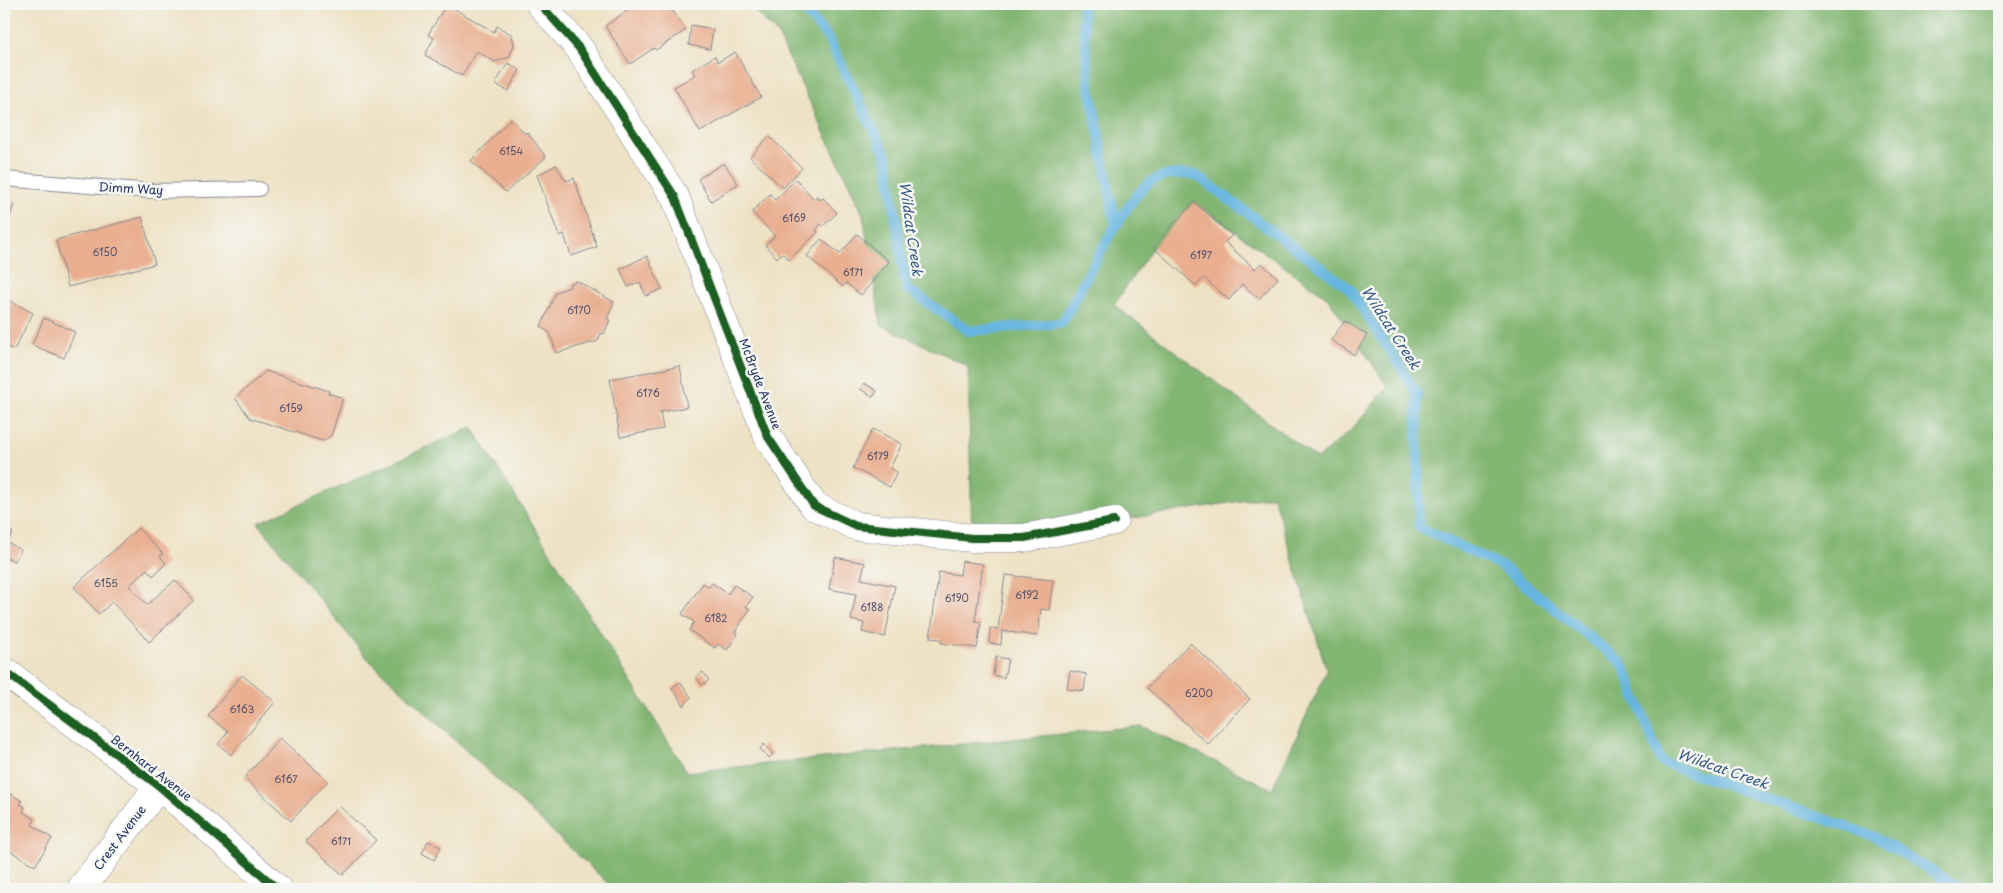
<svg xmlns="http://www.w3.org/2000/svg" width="2003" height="893" font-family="'Playpen Sans',sans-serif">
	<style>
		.forest { fill: #82b672; stroke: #4e7268; fill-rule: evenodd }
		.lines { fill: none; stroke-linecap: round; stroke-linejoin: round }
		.stream { stroke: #65b5e0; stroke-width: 10 }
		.building { fill: #e9af90 }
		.lane-casing { stroke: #848891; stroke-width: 16 }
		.street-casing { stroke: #848891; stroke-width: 29 }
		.lane { stroke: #fff; stroke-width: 14 }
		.street { stroke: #fff; stroke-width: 28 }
		.cycleway-casing { stroke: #f6f6f2; stroke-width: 11 }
		.cycleway { stroke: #1b5e20; stroke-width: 8 }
		.labels { text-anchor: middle; stroke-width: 5; stroke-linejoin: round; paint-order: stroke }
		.number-label { font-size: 10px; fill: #4e4f6a }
		.street-label { font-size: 12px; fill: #1b2f5e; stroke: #f6f6f2 }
		.water-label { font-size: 14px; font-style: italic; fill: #315785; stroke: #f6f6f2 }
	</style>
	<rect width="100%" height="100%" fill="#f6f6f2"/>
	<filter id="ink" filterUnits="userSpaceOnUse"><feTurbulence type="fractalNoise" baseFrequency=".02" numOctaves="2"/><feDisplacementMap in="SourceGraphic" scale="10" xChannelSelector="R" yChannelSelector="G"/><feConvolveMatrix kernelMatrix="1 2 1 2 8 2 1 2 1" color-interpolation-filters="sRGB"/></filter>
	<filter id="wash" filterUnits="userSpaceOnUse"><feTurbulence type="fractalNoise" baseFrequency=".0096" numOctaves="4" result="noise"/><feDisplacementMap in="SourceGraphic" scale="20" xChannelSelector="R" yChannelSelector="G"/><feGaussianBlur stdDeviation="1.12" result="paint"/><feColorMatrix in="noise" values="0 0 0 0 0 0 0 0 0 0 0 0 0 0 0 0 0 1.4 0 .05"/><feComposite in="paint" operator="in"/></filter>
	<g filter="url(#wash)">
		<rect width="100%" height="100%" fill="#eee2c4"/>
		<path class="forest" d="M748 4H1999V889H614L366 657 258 523 472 427 687 772 1141 726 1272 789 1327 671 1273 496 1114 521 972 538 968 366 881 325 863 214 778 35ZM1194 202 1328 298 1388 387 1352 429 1317 459 1114 305 1153 247Z"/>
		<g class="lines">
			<g class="stream">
				<path d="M799 4 828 38 887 157 906 288 969 331 1062 323C1078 294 1127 194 1152 181 1167 173 1180 173 1196 175L1349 288 1417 393 1419 527 1503 567 1623 664 1661 762 1873 836 1962 889"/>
				<polyline points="1082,4 1089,82 1116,226"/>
			</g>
		</g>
		<g id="blocks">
			<g class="building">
				<polygon points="446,4 494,32 497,26 512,35 514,45 509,57 495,62 476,51 462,76 425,55 434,38 428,35"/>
				<polygon points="632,4 668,4 686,30 656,50 654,48 630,64 605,26 628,10 627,7"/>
				<polygon points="691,25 713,29 710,49 689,45"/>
				<polygon points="735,52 761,97 700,132 674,87 695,75 692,70 715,56 718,62"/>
				<polygon points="508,63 520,70 508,91 495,84"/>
				<polygon points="511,118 525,134 527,132 546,157 506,192 471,161"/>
				<polygon points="769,136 802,168 783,188 750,157"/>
				<polygon points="724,163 738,184 711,201 698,179"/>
				<polygon points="556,165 566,181 574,178 597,247 571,256 564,234 559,236 537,175"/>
				<polygon points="796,179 814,199 817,196 820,200 823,198 837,213 823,226 821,224 816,230 818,232 789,260 782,253 777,258 765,245 775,236 752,212 770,194 775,200"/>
				<polygon points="4,201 14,204 4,236"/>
				<polygon points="1194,202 1232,235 1225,242 1255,269 1261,263 1278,278 1259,299 1242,284 1229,300 1204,278 1196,286 1153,247"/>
				<polygon points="142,217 155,264 68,287 56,240"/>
				<polygon points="857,234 889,262 861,295 846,283 843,287 807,256 821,239 840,254"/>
				<polygon points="647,256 662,289 646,296 640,282 628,287 620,269"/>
				<polygon points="577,281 614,302 607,319 610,320 604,334 601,333 598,341 556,353 550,333 541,327 556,292 570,287 569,284"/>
				<polygon points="4,298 33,313 14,350 4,345"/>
				<polygon points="44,318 75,332 64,358 32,345"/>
				<polygon points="1345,321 1367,335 1354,355 1331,340"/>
				<polygon points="680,366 687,407 660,412 663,429 620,437 610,379"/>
				<polygon points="266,371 329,391 328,393 343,398 331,436 323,441 250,418 235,398"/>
				<polygon points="864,383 877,391 873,397 860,389"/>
				<polygon points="873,429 902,444 890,468 897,472 890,487 853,468"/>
				<polygon points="4,527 13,533 7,542 21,550 14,561 8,558 4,565"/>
				<polygon points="138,528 163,554 160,556 166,563 153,576 147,569 129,586 147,605 175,580 194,600 149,642 112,602 99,614 74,587"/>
				<polygon points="835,557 865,563 861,579 895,586 885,637 862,632 864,623 851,620 856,594 829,589"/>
				<polygon points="962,561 983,564 975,621 981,622 977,648 941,643 941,639 930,638 939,572 960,575"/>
				<polygon points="1005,575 1053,580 1049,610 1041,609 1038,636 1002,631 1001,645 989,643 990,628 998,630"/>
				<polygon points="703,583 709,587 712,583 728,594 734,585 753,597 746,607 750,609 735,632 738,634 727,650 718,644 715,648 689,630 694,622 682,614"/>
				<polygon points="1190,643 1250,699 1208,744 1147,688"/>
				<polygon points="996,657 1008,659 1004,678 993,675"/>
				<polygon points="1070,671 1086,674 1084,691 1067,689"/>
				<polygon points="703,672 709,680 702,685 696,677"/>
				<polygon points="242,675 275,702 231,755 218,744 228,732 208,716"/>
				<polygon points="680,682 691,697 684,706 672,688"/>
				<polygon points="280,738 328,781 291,821 244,778"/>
				<polygon points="764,744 773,754 769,758 760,749"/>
				<polygon points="4,790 22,801 20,804 25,807 23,812 35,819 32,825 52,838 35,866 4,847"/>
				<polygon points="339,806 376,840 343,875 306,841"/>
				<polygon points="428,841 441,847 434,860 422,853"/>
			</g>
		</g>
	</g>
	<g filter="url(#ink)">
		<use href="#blocks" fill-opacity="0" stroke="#848891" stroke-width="1"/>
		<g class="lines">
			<defs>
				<polyline id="lane" points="4,179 151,191 259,189"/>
				<g id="street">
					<polyline points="540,4 579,48 675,197 768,437 814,506 856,526 972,538 1024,538 1114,521"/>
					<polyline points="4,671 159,786 278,889"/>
					<polyline points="81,889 159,786"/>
				</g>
			</defs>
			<use href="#lane" class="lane-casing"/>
			<use href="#street" class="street-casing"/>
			<use href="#lane" class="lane"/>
			<use href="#street" class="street"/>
			<defs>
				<g id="cycleway">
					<polyline points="540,4 579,48 675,197 768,437 814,506 856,526 972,538 1024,538 1114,521"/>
					<polyline points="4,671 159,786 278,889"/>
				</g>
			</defs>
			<use href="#cycleway" class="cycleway-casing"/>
			<use href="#cycleway" class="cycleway"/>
		</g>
	</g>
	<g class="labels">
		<g class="number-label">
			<text x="511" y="155">6154</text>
			<text x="794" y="222">6169</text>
			<text x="105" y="256">6150</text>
			<text x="1201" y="259">6197</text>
			<text x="853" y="276">6171</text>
			<text x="579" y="314">6170</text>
			<text x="648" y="397">6176</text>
			<text x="291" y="412">6159</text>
			<text x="878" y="460">6179</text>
			<text x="106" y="587">6155</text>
			<text x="1027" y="599">6192</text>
			<text x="957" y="602">6190</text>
			<text x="872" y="611">6188</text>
			<text x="716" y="622">6182</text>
			<text x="1199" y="697">6200</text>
			<text x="242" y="713">6163</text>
			<text x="286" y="783">6167</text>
			<text x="341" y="845">6171</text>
		</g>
		<g class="street-label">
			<text transform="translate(131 189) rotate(3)" y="4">Dimm Way</text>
			<text transform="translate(760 384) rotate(69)" y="4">McBryde Avenue</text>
			<text transform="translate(151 768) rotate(38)" y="4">Bernhard Avenue</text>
			<text transform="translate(120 838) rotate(-53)" y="4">Crest Avenue</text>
		</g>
		<g class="water-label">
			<text transform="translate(911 229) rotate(82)" y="5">Wildcat Creek</text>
			<text transform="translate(1391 328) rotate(57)" y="5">Wildcat Creek</text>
			<text transform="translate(1723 769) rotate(19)" y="5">Wildcat Creek</text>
		</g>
	</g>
	<rect width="2003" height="893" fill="none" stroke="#f6f6f2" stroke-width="20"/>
</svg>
